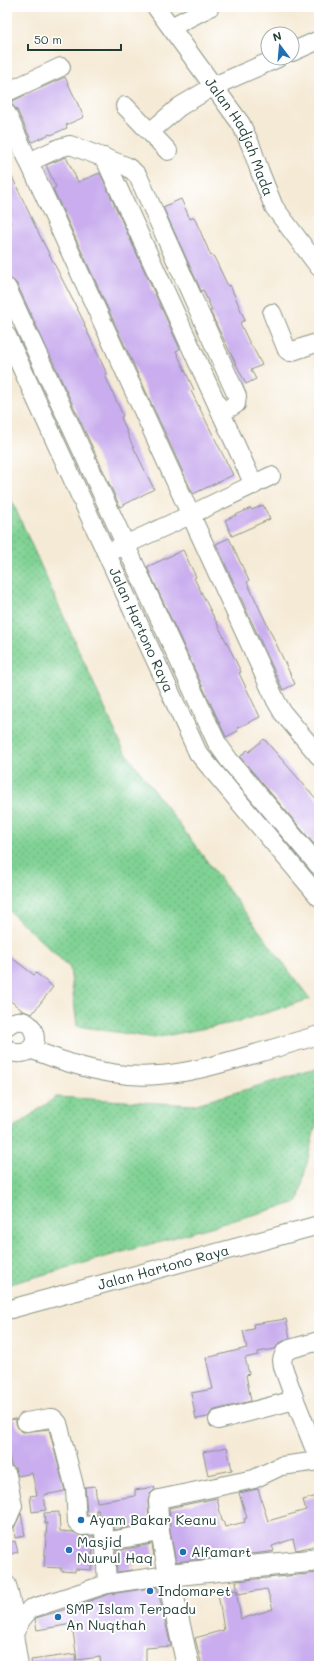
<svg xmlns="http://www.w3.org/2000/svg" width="326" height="1673" font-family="Mali,sans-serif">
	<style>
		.grass { fill: url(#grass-dots); stroke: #508864 }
		.building { fill: #c9adee }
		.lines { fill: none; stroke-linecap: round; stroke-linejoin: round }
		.minor-casing { stroke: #8a9484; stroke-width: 20 }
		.major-casing { stroke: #8a9484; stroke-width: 24 }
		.minor { stroke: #fff; stroke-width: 18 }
		.major { stroke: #fff; stroke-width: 22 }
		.poi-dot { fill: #1f6fb2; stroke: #fff; stroke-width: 1.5 }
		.labels { text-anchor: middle; stroke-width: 4; stroke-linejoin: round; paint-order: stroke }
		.street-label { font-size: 14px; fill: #1f3d34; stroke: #fff }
		.poi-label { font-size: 14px; fill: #1f3d34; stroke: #fff; text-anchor: start }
	</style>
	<defs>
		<pattern id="grass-dots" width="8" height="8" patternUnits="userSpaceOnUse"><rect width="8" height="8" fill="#80d294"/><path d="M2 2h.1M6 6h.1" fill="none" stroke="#68ac7a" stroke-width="1.8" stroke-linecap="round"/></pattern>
	</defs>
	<rect width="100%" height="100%" fill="#fff"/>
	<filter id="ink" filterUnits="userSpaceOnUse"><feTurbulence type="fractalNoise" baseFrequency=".025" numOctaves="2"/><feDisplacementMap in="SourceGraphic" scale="8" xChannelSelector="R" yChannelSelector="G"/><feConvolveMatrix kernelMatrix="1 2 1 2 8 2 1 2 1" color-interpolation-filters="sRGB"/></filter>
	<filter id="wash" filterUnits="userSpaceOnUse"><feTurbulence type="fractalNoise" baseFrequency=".012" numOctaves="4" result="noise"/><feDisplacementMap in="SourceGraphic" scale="16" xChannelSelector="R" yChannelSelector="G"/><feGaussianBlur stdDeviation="0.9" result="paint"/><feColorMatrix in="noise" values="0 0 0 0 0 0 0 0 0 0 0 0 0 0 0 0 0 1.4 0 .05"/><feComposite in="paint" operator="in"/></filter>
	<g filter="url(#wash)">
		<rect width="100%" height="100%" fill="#f5ead5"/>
		<g class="grass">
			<polygon points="7,490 123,749 310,999 237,1022 154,1038 77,1026 70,968 7,909"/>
			<polygon points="319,1068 319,1110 298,1202 7,1285 7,1132 56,1097 193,1105"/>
		</g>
		<g id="blocks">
			<g class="building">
				<polygon points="65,77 84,117 66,125 67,128 51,135 50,134 32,142 17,110 10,102"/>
				<polygon points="66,157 78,182 100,173 180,349 176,351 194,390 191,391 233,475 193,494 53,189 56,187 46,165"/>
				<polygon points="7,166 39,234 85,324 84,325 107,374 105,375 123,416 121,417 130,440 154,489 120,507 17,284 7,276 7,224 11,223 7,215"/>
				<polygon points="181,199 190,219 194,217 211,256 213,255 228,286 230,285 245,320 240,323 251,346 252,346 262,365 251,370 256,379 246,384 218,328 210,311 212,310 203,290 201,291 163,207"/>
				<polygon points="263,505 270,519 232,536 225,520 251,508 252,510"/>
				<polygon points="229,538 249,581 247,582 295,684 283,690 216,544"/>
				<polygon points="183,550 196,577 194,578 233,655 241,672 239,673 260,717 237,728 238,731 226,737 147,567"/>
				<polygon points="264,739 319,802 319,850 240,757 247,750 249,752"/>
				<polygon points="7,954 34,975 36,973 53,987 32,1014 23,1011 7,998"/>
				<polygon points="286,1319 290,1338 280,1343 275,1349 258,1352 258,1355 245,1358 249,1374 246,1375 251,1401 215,1410 211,1412 208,1417 196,1419 191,1393 213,1389 206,1358 247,1348 243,1331 254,1329 253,1324"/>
				<polygon points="16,1419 16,1423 18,1428 23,1432 49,1429 65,1491 44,1495 46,1510 32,1512 30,1496 37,1495 32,1473 18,1476 15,1468 11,1465 7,1447 7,1420"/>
				<polygon points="227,1447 232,1470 208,1475 203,1452"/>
				<polygon points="95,1486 97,1502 135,1496 135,1490 154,1487 155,1490 150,1494 148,1501 149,1523 114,1530 111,1524 105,1518 99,1515 98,1510 96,1510 96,1515 87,1515 85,1487"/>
				<polygon points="258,1489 268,1521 306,1510 303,1500 317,1496 319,1502 319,1545 296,1550 293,1539 272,1546 274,1551 269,1552 176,1562 170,1531 169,1508 217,1498 222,1521 223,1521 225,1527 245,1522 244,1519 247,1518 239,1493"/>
				<polygon points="59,1512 60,1531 73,1532 82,1536 94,1536 91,1570 75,1569 75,1572 61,1571 61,1568 44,1567 47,1523 45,1524 44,1513"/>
				<polygon points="21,1513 25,1536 15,1538 14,1528"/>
				<polygon points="15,1541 18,1552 7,1555 7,1543"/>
				<polygon points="152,1544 154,1556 130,1560 132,1570 117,1572 116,1551"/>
				<polygon points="319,1573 319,1666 202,1666 195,1638 224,1630 218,1593 236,1590 241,1619 273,1609 267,1589 238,1594 236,1581"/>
				<polygon points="157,1587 171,1646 146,1648 146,1666 101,1666 100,1657 77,1660 72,1624 37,1630 35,1619 36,1618 87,1603 87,1602 109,1594"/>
				<polygon points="75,1654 76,1666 32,1666 31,1660"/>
			</g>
		</g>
	</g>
	<g filter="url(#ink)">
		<use href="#blocks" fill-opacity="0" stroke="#8a9484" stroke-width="1"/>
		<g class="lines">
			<defs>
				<g id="minor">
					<path id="s1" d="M156 7 241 124 251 146 260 172 274 207 319 267"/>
					<polyline points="171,27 210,7"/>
					<polyline points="292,52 319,40"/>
					<polyline points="7,92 61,67"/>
					<polyline points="125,106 168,151"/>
					<polyline points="7,114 276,701 283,713 319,756"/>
					<polyline points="150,132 179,107 214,86 278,58"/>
					<polyline points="104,157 221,413"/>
					<polyline points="29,162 59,148 70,145 126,166 133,171 138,176 237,396 236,404 221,413 254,485"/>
					<polyline points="7,288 217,743 229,760 319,866"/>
					<polyline points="272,313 287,350 290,352 319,342"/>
					<path id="s2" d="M7 336 198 753 319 897"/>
					<polyline points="116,549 190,515 271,476"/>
					<path d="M7 1026C33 1006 47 1051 21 1053 15 1054 11 1052 7 1048"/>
					<path d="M30 1049C57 1059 84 1069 112 1073 161 1082 211 1067 258 1053 278 1047 299 1041 319 1035"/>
					<path id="s3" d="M7 1310 319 1225"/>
					<polyline points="319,1341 290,1349 285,1352 282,1360 283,1367 295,1400 319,1460"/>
					<polyline points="218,1420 295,1400"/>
					<polyline points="26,1422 50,1418 53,1418 58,1423 75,1489 77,1522 82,1526 98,1525 104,1531 107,1584"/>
					<polyline points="7,1475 13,1506 7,1520"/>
					<polyline points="104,1542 160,1532"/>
					<polyline points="7,1585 17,1626"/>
					<polyline points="19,1666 14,1634 21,1620 30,1609 107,1584 168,1575 160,1532 158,1501 159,1499 254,1479 281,1466 319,1461"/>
				</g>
				<polyline id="major" points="188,1666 168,1575 319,1560"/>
			</defs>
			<use href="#minor" class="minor-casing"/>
			<use href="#major" class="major-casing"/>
			<use href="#minor" class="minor"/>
			<use href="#major" class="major"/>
		</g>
	</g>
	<g class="poi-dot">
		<circle cx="81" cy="1520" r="4"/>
		<circle cx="69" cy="1550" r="4"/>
		<circle cx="183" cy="1552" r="4"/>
		<circle cx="150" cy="1591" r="4"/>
		<circle cx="58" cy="1617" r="4"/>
	</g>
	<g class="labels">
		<g class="street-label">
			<text dy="5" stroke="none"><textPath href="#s1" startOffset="155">Jalan Hadjah Mada</textPath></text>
			<text dy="5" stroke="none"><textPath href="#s2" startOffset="323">Jalan Hartono Raya</textPath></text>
			<text dy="5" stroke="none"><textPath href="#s3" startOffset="162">Jalan Hartono Raya</textPath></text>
		</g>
		<g class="poi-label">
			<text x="89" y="1525">Ayam Bakar Keanu</text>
			<text x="77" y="1547">Masjid<tspan x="77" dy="16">Nuurul Haq</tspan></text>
			<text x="191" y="1557">Alfamart</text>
			<text x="158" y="1596">Indomaret</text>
			<text x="66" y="1614">SMP Islam Terpadu<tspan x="66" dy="16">An Nuqthah</tspan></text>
		</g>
	</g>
	<rect width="326" height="1673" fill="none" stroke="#fff" stroke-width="24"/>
	<g transform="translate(280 46) rotate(344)"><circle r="19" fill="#ffffff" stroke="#a5b1ae"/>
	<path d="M0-3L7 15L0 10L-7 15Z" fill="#1f6fb2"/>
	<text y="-6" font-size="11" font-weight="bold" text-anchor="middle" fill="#1f3d34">N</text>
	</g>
	<path d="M28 44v6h93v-6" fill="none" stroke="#1f3d34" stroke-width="2"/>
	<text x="34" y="44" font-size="12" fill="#1f3d34" stroke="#ffffff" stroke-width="3" paint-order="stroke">50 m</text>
</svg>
